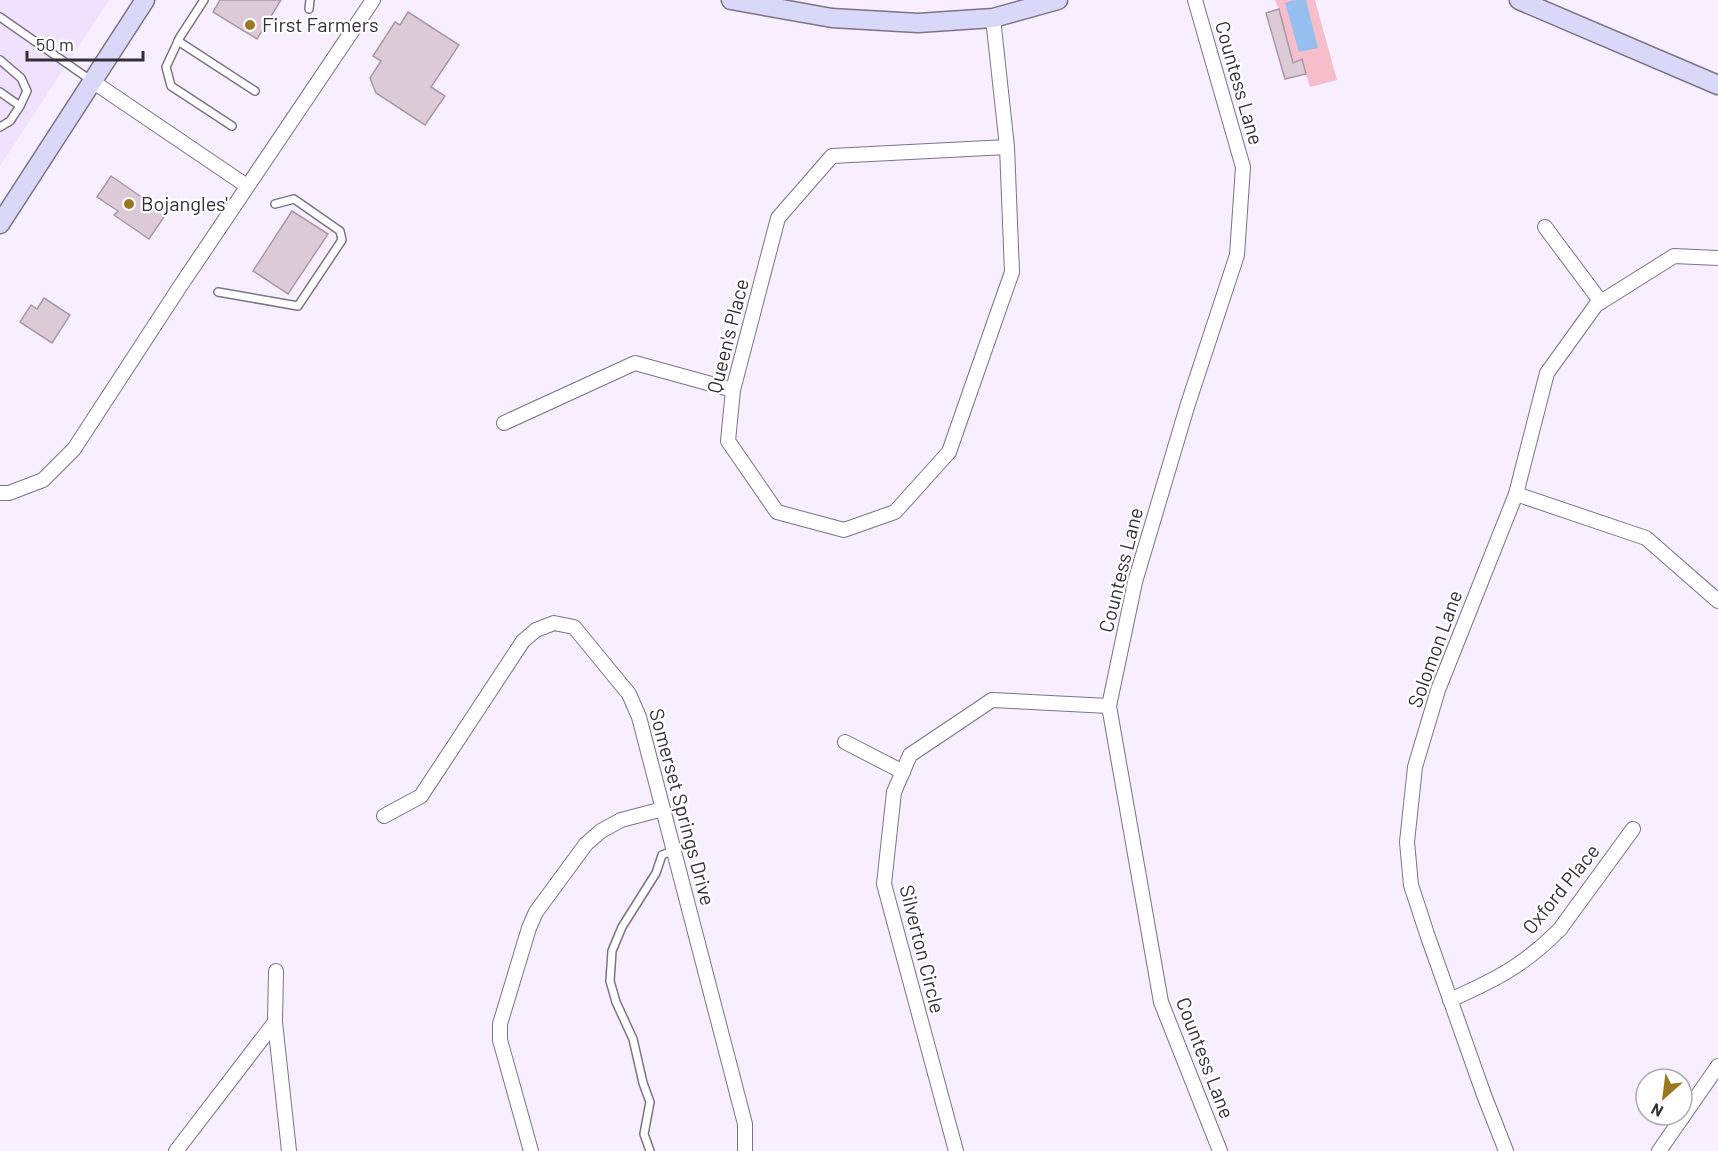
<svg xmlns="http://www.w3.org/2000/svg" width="1718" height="1151" font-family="Barlow,sans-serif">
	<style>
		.built { fill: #f0e2fc }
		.green { fill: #f6becb }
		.water { fill: #96beee }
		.building { fill: #ddcad7; stroke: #aa98a5; stroke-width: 1.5 }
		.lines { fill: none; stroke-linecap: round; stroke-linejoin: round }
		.lane-casing { stroke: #7c7384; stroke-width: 10 }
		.street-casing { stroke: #7c7384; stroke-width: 16 }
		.secondary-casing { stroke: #7c7384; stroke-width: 21 }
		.lane { stroke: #fff; stroke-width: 7 }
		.street { stroke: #fff; stroke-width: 14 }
		.secondary { stroke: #d9d8f9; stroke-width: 18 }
		.poi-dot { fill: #9a7822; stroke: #fff; stroke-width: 2 }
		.labels { text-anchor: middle; stroke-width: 4.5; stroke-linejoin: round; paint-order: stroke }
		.poi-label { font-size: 20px; fill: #332f36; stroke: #fff; text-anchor: start }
		.street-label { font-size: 20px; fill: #332f36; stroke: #fff }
	</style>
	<rect width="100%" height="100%" fill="#f7efff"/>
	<polygon class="built" points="0,0 109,0 0,166"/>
	<polygon class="green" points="1275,0 1315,0 1337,80 1310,87 1306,74 1285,79 1266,13 1279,9"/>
	<polygon class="water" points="1294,0 1306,0 1318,48 1299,52 1285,3"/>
	<g class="building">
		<polygon points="220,0 281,0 257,39 213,12"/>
		<polygon points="1279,9 1293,63 1302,59 1306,74 1285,79 1266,13"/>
		<polygon points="408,12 459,45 431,87 445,96 425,125 376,93 370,78 381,61 373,56 395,22 400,25"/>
		<polygon points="111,176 166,214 149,239 114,215 118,211 97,197"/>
		<polygon points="292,211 328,234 288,294 253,271"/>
		<polygon points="44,298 70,315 52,343 20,322 31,305 37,309"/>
	</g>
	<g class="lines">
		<defs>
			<g id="lane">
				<polyline points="204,0 180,37 166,67 171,86 232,126"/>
				<polyline points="309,9 310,0"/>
				<polyline points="0,17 92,81"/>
				<polyline points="178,41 255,91"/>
				<polyline points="0,60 21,78 27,91 20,106"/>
				<polyline points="0,92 20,106 10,121 0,127"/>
				<polyline points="218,292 298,306 342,240 340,231 294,199 275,204"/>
				<polyline points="650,1151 644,1134 650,1102 643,1083 633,1039 616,1002 610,981 612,951 622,927 656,873 662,855 674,850"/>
			</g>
			<g id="street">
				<polyline points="1195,0 1243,167 1237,255 1187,407 1135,582 1109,706 1161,1002 1220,1151"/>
				<polyline points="993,18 1007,147 1012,272 949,452 895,512 844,530 777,512 728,441 733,390 778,218 832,156 1007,147"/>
				<polyline points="92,81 247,186"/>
				<polyline points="1545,227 1601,302"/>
				<polyline points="504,423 635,363 733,390"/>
				<polyline points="0,493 9,493 43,480 74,449 179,288 373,0"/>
				<polyline points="1516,494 1646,538 1718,601"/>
				<polyline points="845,742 903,772"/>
				<polyline points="384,816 421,796 523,641 536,630 554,623 574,627 629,694 639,717 745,1124 745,1151"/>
				<polyline points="276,971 275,1022 289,1151"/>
				<path d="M1450 1000C1495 980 1525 965 1560 929L1633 829"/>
				<polyline points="176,1151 275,1022"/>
				<polyline points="531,1151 500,1040 500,1024 529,928 536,912 586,844 601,831 621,820 663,809"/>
				<polyline points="956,1151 884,884 894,792 910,755 992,700 1109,706"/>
				<polyline points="1506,1151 1484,1095 1427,934 1411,885 1407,842 1415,767 1438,690 1516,494 1547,373 1596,305 1674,256 1718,258"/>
				<polyline points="1659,1151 1718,1066"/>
			</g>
			<g id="secondary">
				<polyline points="731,0 832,18 918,23 993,18 1058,0"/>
				<polyline points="1519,0 1718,85"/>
				<polyline points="0,224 145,0"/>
			</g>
		</defs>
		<use href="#lane" class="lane-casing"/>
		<use href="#street" class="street-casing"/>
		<use href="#secondary" class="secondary-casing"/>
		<use href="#lane" class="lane"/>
		<use href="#street" class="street"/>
		<use href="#secondary" class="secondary"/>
	</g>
	<g class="poi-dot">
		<circle cx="250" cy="25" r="6"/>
		<circle cx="129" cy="204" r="6"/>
	</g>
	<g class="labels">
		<g class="poi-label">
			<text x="262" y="32">First Farmers</text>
			<text x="141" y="211">Bojangles'</text>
		</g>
		<g class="street-label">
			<text transform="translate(1239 83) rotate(74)" y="7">Countess Lane</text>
			<text transform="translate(728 336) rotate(-76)" y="7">Queen's Place</text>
			<text transform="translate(1121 570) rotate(-76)" y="7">Countess Lane</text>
			<text transform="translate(1435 649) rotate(-70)" y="7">Solomon Lane</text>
			<text transform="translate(682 807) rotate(75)" y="7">Somerset Springs Drive</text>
			<text transform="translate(1561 889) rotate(-51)" y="7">Oxford Place</text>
			<text transform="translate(922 949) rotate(76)" y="7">Silverton Circle</text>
			<text transform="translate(1205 1058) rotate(69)" y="7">Countess Lane</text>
		</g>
	</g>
	<g transform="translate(1664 1097) rotate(208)"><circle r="28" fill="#ffffff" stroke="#adacaf" stroke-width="1.5"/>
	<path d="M0-4.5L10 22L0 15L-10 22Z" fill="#9a7822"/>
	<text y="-9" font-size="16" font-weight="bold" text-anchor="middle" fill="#332f36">N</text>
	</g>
	<path d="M27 51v9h116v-9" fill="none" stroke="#332f36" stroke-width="3"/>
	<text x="36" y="51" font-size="18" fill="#332f36" stroke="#ffffff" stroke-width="4.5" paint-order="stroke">50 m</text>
</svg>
